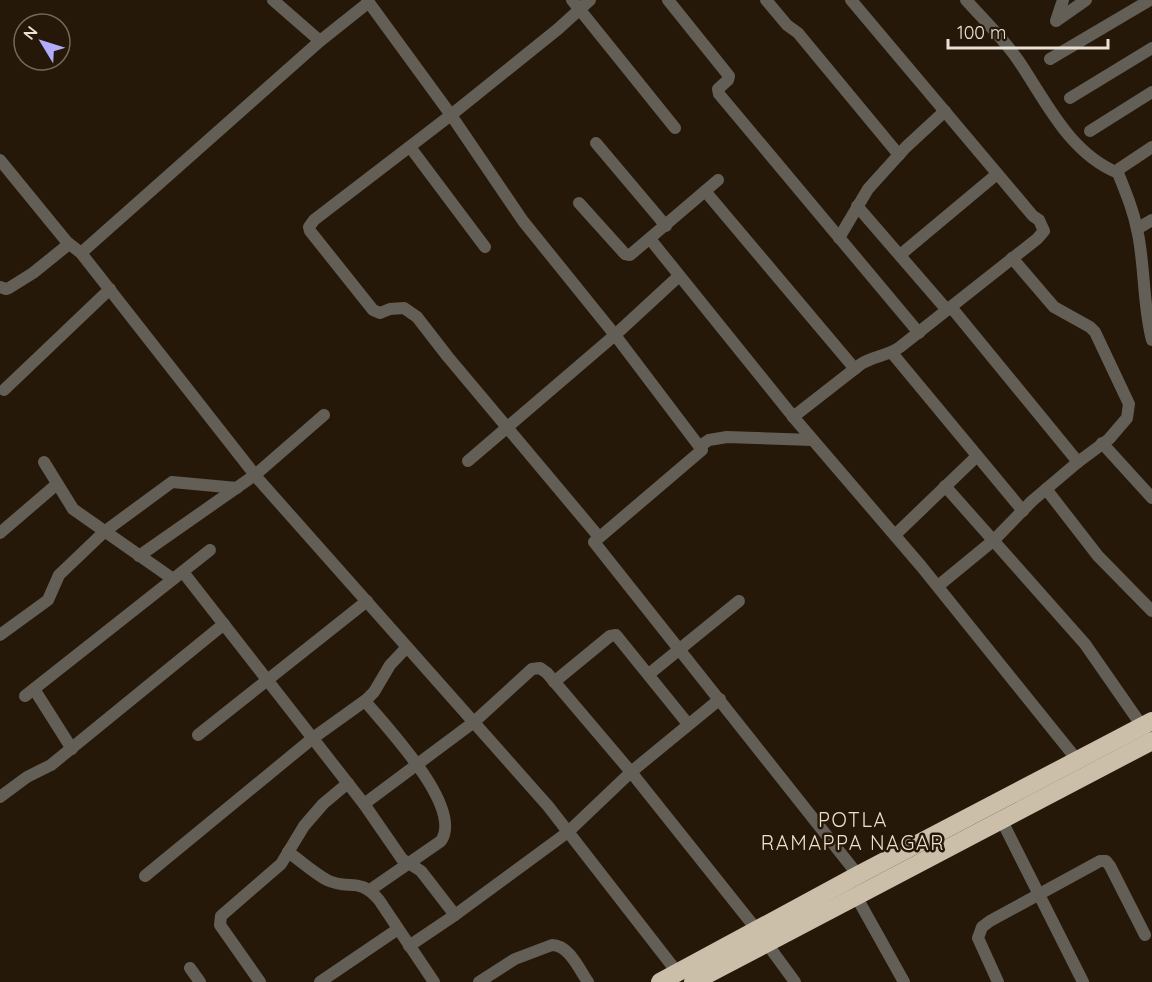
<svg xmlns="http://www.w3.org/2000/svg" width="1152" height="982" font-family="Quicksand,sans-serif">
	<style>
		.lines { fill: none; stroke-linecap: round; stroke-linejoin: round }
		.minor { stroke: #635f56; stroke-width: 12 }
		.highway { stroke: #cbbfa9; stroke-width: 18 }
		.labels { text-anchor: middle; stroke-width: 5; stroke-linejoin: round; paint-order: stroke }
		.neighbourhood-label { font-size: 20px; letter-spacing: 1.5px; fill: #f0dfcb; stroke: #251809 }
	</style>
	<rect width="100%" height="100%" fill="#251809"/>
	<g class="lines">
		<g class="minor">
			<polyline points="273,0 320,41 81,253 259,480 548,806 677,972"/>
			<polyline points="367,0 451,115 523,221 615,335 702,450 594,542 858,875"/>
			<polyline points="572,0 675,128"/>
			<polyline points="590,0 558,29 451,115 314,220 309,227 310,231 373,310 380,313 390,309 404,308 417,317 448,357 599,537"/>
			<polyline points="668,0 729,76 728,80 718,89 719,94 919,333"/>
			<polyline points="766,0 787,25 798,33 899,155"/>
			<path d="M966 0C983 19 1003 38 1018 60 1046 101 1069 153 1118 173"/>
			<polyline points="1063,0 1056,21 1086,0"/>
			<polyline points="320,41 369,2"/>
			<polyline points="1050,59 1150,0"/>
			<polyline points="1070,98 1152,48"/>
			<polyline points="1090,131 1152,92"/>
			<polyline points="596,143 666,226"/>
			<polyline points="410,147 485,247"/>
			<path d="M1152 147 1119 169 1118 173C1126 193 1134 212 1138 234 1145 269 1143 306 1152 340"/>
			<polyline points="0,160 67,242 81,253"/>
			<polyline points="705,191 855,369"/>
			<polyline points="579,203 625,254 630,255 718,180"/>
			<polyline points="857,206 947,310"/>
			<polyline points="1137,229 1152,220"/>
			<polyline points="839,238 868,189 906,147 945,111"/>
			<polyline points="650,239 795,419 921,566 1078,761"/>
			<polyline points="900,255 997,174"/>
			<polyline points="0,287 6,289 9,288 33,273 69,244"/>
			<polyline points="951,307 1078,462"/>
			<polyline points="892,353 1023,511"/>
			<polyline points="4,390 110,289"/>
			<path d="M793 417 861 364C873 356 888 356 900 347L1037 239 1044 231 1039 220 1033 216 851 0"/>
			<polyline points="1102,443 1152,498"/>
			<polyline points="700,446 709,440 727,437 813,440"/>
			<polyline points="468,461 615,335 679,276"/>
			<polyline points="44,462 73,509 173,579"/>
			<polyline points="945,486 1085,644 1142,726"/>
			<polyline points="1046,489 1098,556 1152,611"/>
			<polyline points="0,533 57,484"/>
			<polyline points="895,535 977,456"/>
			<polyline points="139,556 255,475 324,415"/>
			<polyline points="183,572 364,804 402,859 421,871 455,915"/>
			<polyline points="938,586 994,540 1032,501 1078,462 1109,439 1127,418 1129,404 1095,332 1090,327 1054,307 1012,258"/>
			<polyline points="0,635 48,600 59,575 104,532 172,482 237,488"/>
			<polyline points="649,674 739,601"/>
			<polyline points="554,682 610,636 616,635 688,724"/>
			<polyline points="34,689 72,749"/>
			<polyline points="25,696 210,550"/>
			<path d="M365 701C386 727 464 807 441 841L370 890"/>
			<polyline points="198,735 367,601"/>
			<polyline points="0,797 27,777 51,765 224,624"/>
			<polyline points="364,804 474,722 532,669 540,668 547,673 631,772 757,930 795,982"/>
			<polyline points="1001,819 1083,982"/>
			<path d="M288 852C301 861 314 873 327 880 349 891 359 876 379 900L434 982"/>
			<polyline points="145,876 313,738 366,700 374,692 390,665 407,647"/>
			<polyline points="856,896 904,982"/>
			<polyline points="409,946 455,915 568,832 631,772 720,699"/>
			<polyline points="190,968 200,982"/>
			<polyline points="260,982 220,925 221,916 281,864 304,826 323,804 348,783"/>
			<polyline points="320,982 398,929"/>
			<path d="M479 982 515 959 552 945C569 945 579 969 588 982"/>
			<polyline points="998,982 978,938 982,927 990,921 1100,861 1106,861 1110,866 1145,935"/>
		</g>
		<g class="highway">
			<polyline points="660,982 858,875 1152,721"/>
			<polyline points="693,982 1152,741"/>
		</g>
	</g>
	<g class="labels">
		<g class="neighbourhood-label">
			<text x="853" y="827">POTLA<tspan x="853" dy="23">RAMAPPA NAGAR</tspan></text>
		</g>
	</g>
	<g transform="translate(42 42) rotate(308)"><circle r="28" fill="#251809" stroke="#73685b" stroke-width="1.5"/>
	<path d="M0-4.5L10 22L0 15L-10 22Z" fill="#b1adfa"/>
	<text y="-9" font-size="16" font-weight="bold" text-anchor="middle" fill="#e9e0d6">N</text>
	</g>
	<path d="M948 39v9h160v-9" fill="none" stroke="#e9e0d6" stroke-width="3"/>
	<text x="957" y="39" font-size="18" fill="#e9e0d6" stroke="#251809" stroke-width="4.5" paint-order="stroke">100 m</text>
</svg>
